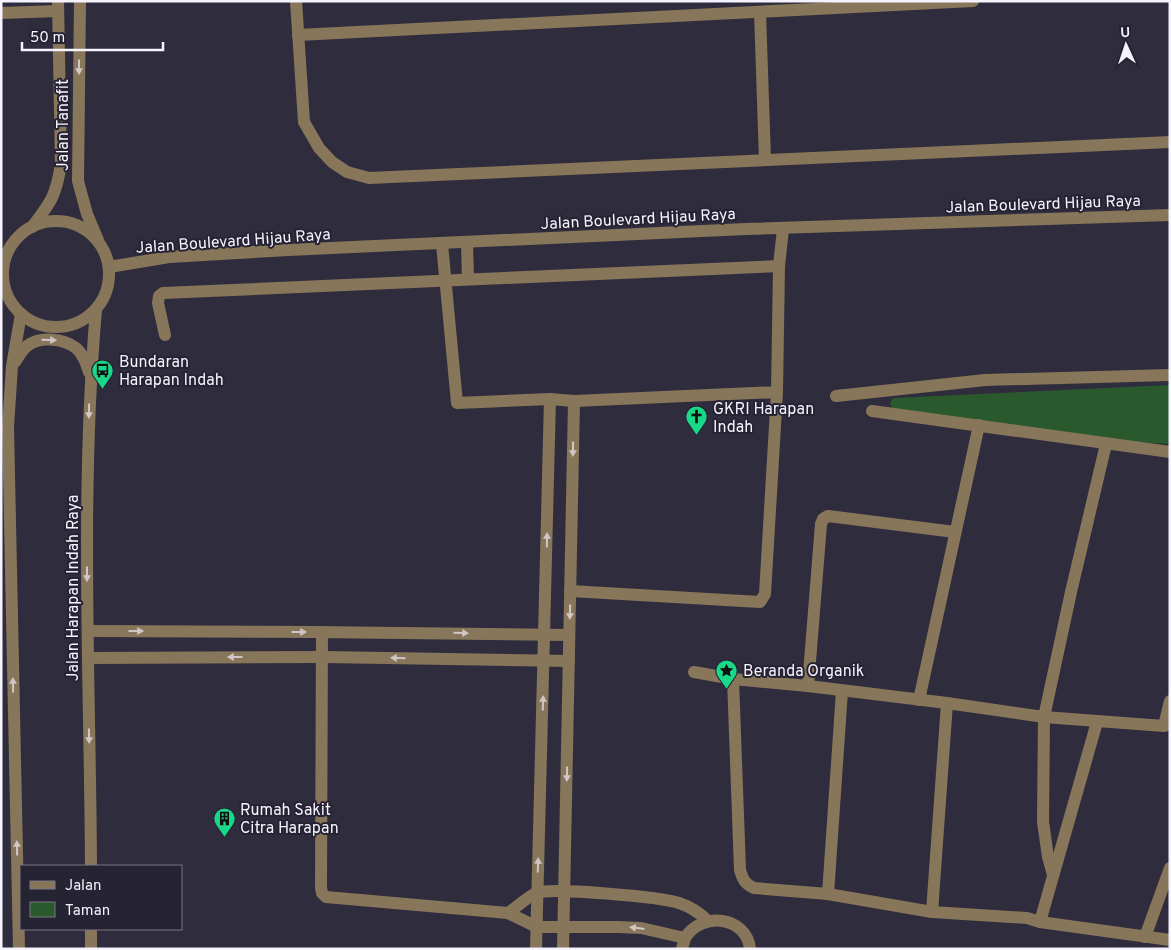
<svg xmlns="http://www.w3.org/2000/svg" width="1171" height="950" font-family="Overpass,sans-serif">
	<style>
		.green { fill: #2a592e }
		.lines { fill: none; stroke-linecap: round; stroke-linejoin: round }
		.minor { stroke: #88765a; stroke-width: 12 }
		.oneway { fill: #cfc7c5 }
		.labels { text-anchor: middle; stroke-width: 4; stroke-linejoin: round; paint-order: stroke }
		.street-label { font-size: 16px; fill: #f5f3fe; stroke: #262332 }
		.poi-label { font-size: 16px; fill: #f5f3fe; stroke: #262332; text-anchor: start }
	</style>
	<rect width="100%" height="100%" fill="#2f2d3d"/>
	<polygon class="green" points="1170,385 1170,444 1120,441 893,410 890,403 893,398"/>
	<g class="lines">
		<g class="minor">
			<polyline points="80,1 78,181 87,214 98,240"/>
			<polyline points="296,1 304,122 319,148 332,162 347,172 369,178 1170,142"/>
			<polyline points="760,12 765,160"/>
			<polyline points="1,13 58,11"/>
			<polyline points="298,35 973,1"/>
			<circle cx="56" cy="274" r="53"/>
			<path d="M32 227C51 202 56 196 61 164L58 1"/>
			<polyline points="467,243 468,279"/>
			<polyline points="442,244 457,403 550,399 574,401 777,392 779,266 783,229"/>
			<polyline points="109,267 169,257 288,250 746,229 1170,215"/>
			<polyline points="165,335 158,303 159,296 163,293 779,266"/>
			<path d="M15 362C19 356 22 350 27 346 39 336 63 338 76 348 83 354 86 363 89 372"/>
			<polyline points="836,396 985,380 1170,375"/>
			<polyline points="872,411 1170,452"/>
			<polyline points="570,591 760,602 765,594 777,392"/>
			<polyline points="88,631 312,632 569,635"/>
			<polyline points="322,632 321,888 322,893 326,897 508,913 537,927 619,927 641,928 685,938"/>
			<polyline points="88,658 323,657 569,661"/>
			<polyline points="694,672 733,679 808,686 947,703 1044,717 1164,726 1170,701"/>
			<path d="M733 679 740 870C743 880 745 884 754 888L828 894 932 912 1027 918 1040 922 1170 940"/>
			<polyline points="808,686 821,524 823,519 828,516 955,532"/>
			<polyline points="919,700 979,425"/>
			<path d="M91 866C90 681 80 495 96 310"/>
			<polyline points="1053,875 1048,857 1043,822 1044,717 1071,592 1106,444"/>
			<polyline points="828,894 842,691"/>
			<polyline points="932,912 947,703"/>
			<path d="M508 913C517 907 526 898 536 893 550 887 661 897 679 903 691 907 699 912 708 921"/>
			<polyline points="1040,922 1097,722"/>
			<polyline points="91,929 91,949"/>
			<polyline points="1145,937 1170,868"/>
			<polyline points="19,949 8,427 12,366 21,314"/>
			<polyline points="536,949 550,399"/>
			<polyline points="563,949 574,401"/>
			<path d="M682 949C683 945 684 941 685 938 701 911 747 916 750 949"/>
		</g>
	</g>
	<defs><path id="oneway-solid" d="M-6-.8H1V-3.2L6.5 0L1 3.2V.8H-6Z" transform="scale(1.25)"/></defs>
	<g class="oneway">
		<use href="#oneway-solid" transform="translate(79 67) rotate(90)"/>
		<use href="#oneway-solid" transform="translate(49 340) rotate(2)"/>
		<use href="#oneway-solid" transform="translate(89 411) rotate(91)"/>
		<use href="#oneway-solid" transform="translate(573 449) rotate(91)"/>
		<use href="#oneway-solid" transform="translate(547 540) rotate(-89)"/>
		<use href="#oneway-solid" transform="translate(87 574) rotate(90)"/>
		<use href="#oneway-solid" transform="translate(570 612) rotate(91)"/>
		<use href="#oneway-solid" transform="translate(136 631)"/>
		<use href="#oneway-solid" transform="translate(299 632)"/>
		<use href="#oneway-solid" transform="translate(461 633) rotate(1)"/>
		<use href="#oneway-solid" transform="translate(235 657) rotate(180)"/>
		<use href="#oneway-solid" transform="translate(398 658) rotate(-179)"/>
		<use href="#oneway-solid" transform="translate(13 685) rotate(-91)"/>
		<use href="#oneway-solid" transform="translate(543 703) rotate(-88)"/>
		<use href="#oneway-solid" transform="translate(89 736) rotate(89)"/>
		<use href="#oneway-solid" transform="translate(567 774) rotate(91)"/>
		<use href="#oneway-solid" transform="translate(17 848) rotate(-91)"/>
		<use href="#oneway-solid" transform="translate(538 865) rotate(-88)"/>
		<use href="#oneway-solid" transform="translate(637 928) rotate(-173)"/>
	</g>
	<defs>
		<symbol id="bus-pin" viewBox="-11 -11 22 30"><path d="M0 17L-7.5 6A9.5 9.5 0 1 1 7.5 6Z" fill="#19d989" stroke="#262332"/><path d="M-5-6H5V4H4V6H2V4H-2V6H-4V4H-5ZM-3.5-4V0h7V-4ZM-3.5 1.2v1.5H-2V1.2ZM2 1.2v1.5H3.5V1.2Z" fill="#111"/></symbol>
		<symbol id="church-pin" viewBox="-11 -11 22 30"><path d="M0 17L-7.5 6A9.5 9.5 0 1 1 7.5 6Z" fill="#19d989" stroke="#262332"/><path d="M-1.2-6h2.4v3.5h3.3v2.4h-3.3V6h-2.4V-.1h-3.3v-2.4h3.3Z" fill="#111"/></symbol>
		<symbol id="sight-pin" viewBox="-11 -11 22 30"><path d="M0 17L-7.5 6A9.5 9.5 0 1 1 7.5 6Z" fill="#19d989" stroke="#262332"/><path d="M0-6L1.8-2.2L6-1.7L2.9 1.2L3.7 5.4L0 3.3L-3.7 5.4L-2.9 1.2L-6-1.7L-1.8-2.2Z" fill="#111"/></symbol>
		<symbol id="building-pin" viewBox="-11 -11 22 30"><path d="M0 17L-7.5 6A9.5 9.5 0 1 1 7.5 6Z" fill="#19d989" stroke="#262332"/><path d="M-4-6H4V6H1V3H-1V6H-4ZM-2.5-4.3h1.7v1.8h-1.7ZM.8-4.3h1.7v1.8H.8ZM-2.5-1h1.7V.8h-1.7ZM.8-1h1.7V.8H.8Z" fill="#111"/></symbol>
	</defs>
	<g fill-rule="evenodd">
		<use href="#bus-pin" x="90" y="358" width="25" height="34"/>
		<use href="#church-pin" x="684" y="404" width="25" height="34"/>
		<use href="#sight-pin" x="714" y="658" width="25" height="34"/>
		<use href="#building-pin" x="212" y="806" width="25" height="34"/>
	</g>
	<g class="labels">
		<g class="street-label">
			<text transform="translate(62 125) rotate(-90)" y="6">Jalan Tanafit</text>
			<text transform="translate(1043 203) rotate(-2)" y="6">Jalan Boulevard Hijau Raya</text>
			<text transform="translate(638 218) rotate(-3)" y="6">Jalan Boulevard Hijau Raya</text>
			<text transform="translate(233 240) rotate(-4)" y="6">Jalan Boulevard Hijau Raya</text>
			<text transform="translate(72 588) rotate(-90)" y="6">Jalan Harapan Indah Raya</text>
		</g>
		<g class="poi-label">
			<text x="119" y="367">Bundaran<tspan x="119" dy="18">Harapan Indah</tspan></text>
			<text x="713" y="414">GKRI Harapan<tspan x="713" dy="18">Indah</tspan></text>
			<text x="743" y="676">Beranda Organik</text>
			<text x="240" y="815">Rumah Sakit<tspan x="240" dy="18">Citra Harapan</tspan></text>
		</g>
	</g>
	<rect width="1171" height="950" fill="none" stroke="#f5f3fe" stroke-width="5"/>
	<rect x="20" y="865" width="162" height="65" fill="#262332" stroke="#797684"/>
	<rect x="30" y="881" width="25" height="8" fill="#88765a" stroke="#797684"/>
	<text x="65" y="890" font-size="15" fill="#f5f3fe">Jalan</text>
	<rect x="30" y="902" width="25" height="15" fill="#2a592e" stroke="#797684"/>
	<text x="65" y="915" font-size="15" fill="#f5f3fe">Taman</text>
	<g transform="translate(1126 45) rotate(357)" stroke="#262332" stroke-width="4" paint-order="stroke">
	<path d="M0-4L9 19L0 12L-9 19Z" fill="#f5f3fe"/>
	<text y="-8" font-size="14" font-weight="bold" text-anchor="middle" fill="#f5f3fe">U</text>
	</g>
	<path d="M22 42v8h141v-8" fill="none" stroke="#f5f3fe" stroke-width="2.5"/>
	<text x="30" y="42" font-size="15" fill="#f5f3fe" stroke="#262332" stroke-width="4" paint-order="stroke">50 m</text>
</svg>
